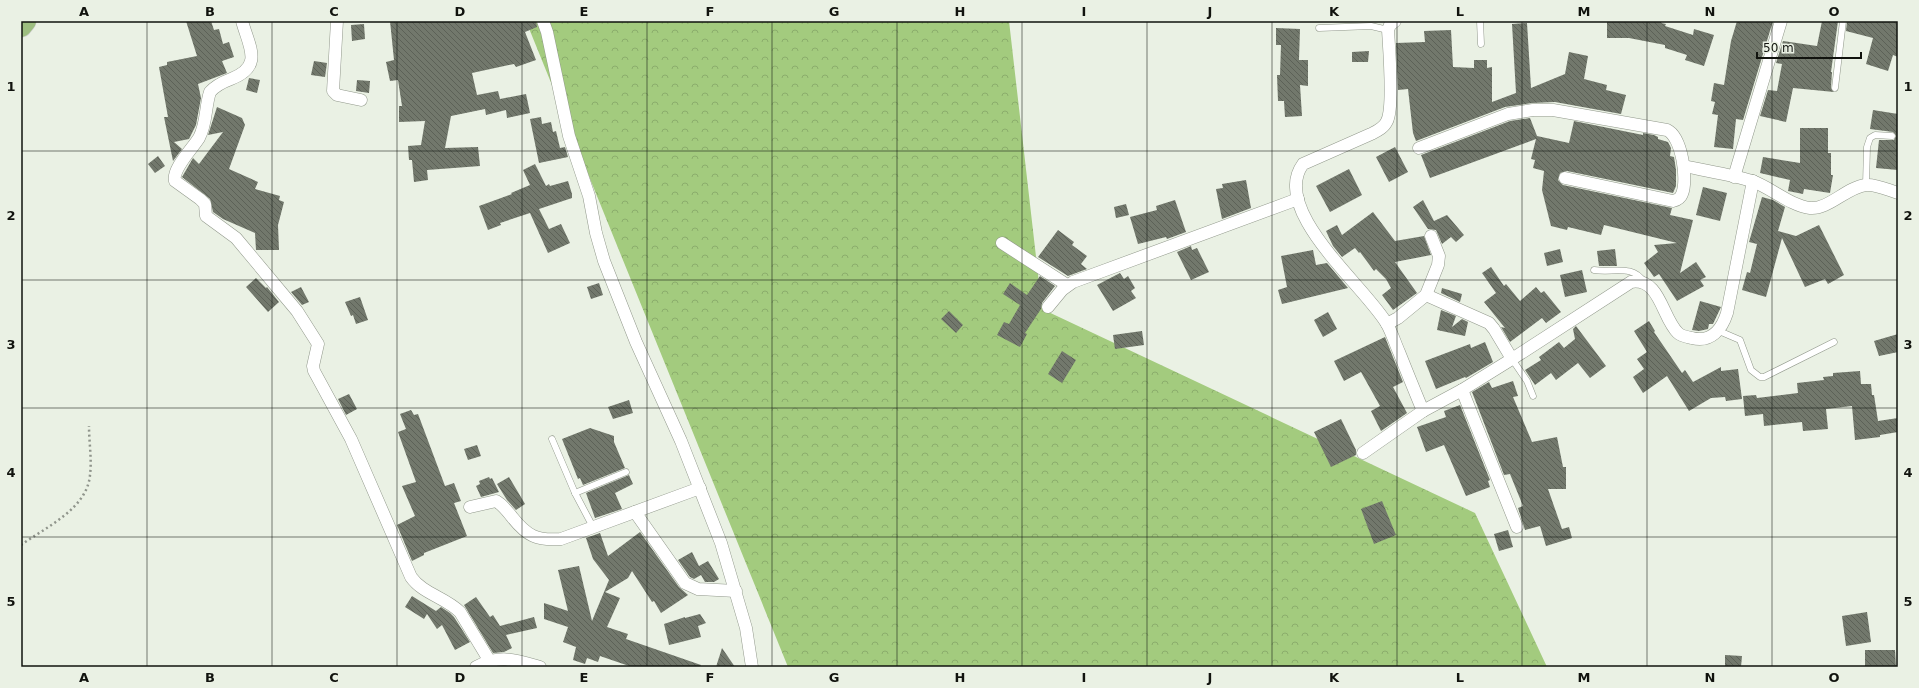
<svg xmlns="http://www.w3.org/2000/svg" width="1919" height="688" font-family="'DejaVu Sans',sans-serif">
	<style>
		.forest { fill: url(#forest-crowns) }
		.building { fill: url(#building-back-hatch) }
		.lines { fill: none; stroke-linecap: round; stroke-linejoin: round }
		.lane-casing { stroke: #91988b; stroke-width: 7 }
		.street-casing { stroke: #91988b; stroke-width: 13 }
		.highway-casing { stroke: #cfd0cf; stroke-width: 23 }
		.path { stroke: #8f948b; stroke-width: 2.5; stroke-dasharray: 2 3; stroke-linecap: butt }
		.lane { stroke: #fff; stroke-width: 6 }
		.street { stroke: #fff; stroke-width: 12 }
		.highway { stroke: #9dbe80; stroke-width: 22 }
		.grid { fill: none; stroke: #11130e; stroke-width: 1; stroke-opacity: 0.55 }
		.neatline { fill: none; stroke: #11130e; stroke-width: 1.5 }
		.grid-label { font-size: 13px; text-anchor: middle; font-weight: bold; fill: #11130e }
	</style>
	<defs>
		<pattern id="forest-crowns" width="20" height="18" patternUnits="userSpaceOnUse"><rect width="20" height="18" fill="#a3cb7e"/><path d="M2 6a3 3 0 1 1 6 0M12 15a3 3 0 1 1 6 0" fill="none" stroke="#8bad6c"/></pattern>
		<pattern id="building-back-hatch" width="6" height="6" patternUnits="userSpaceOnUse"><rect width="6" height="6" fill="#72786c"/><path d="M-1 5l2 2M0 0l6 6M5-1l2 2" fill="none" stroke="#5c6157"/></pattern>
	</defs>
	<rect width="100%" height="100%" fill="#eaf1e4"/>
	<polygon class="forest" points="526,21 1009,21 1042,309 1475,513 1547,667 788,667"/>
	<g class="building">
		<polygon points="186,21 211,21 214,30 219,29 223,44 229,42 234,57 222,61 227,73 198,84 201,98 196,125 189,139 174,142 182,149 173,161 164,117 168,117 159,67 167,65 167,62 197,56"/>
		<polygon points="390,21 536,21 537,27 525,32 536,60 516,67 514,64 472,73 477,95 498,91 500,99 526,94 530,113 507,118 506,110 486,115 485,109 451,116 445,148 478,147 480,166 427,170 428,180 414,182 412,160 409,160 408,146 421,145 425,121 399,122 399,106 402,106 398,80 390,81 386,62 394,60"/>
		<polygon points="1607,21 1662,21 1661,23 1666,24 1665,26 1693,35 1694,29 1714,35 1704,66 1685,60 1687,55 1665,48 1665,45 1629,38 1607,38"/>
		<polygon points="1737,21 1773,21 1743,120 1736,119 1733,149 1714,147 1718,115 1712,114 1715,102 1711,101 1714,83 1724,85 1731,41"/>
		<polygon points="1822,21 1838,21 1831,72 1832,72 1831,88 1834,92 1793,88 1786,122 1760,116 1768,90 1777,91 1782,64 1776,63 1783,41 1817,46"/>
		<polygon points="1847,21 1898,21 1898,57 1893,55 1888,71 1866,64 1873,38 1846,31"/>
		<polygon points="1527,23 1531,88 1565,74 1569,52 1588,56 1584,79 1607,85 1606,90 1626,95 1621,114 1555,102 1532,103 1505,107 1416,141 1413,133 1408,89 1398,90 1396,43 1425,42 1424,31 1451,30 1453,67 1474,68 1474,60 1487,60 1487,68 1492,67 1492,102 1516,93 1512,24"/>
		<polygon points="364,24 365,39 352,41 351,25"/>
		<polygon points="1276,28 1300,29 1299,60 1308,60 1308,86 1300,85 1302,116 1285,117 1284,101 1278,101 1277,75 1280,75 1281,45 1276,45"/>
		<polygon points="1369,51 1368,62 1352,62 1352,52"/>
		<polygon points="314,61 327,63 325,77 311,75"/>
		<polygon points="249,78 260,80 257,93 246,90"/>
		<polygon points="357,80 370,81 369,93 356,91"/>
		<polygon points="217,107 242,118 245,125 229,169 258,182 255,189 280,196 279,200 284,202 278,225 279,250 256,250 255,233 223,219 213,212 210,199 182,177 193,158 199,164 223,132 208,135"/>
		<polygon points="1873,110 1898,114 1898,170 1876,168 1879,140 1894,140 1896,136 1893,132 1870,129"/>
		<polygon points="541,117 542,124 551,122 553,132 556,131 560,148 565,147 568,157 539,163 530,119"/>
		<polygon points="1530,118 1537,136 1569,143 1574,121 1643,135 1643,133 1654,135 1658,137 1658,139 1668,142 1671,148 1670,156 1674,157 1676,170 1676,186 1673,193 1567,171 1560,173 1558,180 1563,185 1672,208 1670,215 1693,220 1680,273 1696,262 1706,277 1700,280 1704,286 1677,301 1659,274 1654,277 1644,263 1658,252 1654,245 1677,243 1604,225 1601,235 1568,227 1567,230 1551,226 1542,190 1544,171 1533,168 1535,160 1531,159 1536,139 1430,178 1421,155 1510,121"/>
		<polygon points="1800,128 1828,128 1828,153 1831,153 1831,175 1833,175 1830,193 1804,189 1803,194 1788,191 1790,180 1760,173 1763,157 1800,163"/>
		<polygon points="1395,147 1408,172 1389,182 1376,157"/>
		<polygon points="158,156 165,166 155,173 148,164"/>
		<polygon points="535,164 546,186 549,184 550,186 568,181 572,194 572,198 539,209 549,229 561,224 570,243 548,253 530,213 500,223 501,225 488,230 479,206 512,194 511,193 530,185 523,170"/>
		<polygon points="1349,169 1362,195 1330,212 1316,186"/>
		<polygon points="1246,180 1251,208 1222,219 1216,189 1223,188 1222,184"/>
		<polygon points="1703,187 1727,193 1720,221 1696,215"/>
		<polygon points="1762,197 1773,200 1785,207 1778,231 1796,236 1819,225 1844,275 1828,284 1825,279 1805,287 1782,238 1766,297 1742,290 1747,272 1750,273 1757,244 1749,242"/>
		<polygon points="1175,200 1186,232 1167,239 1166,237 1138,244 1130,217 1157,210 1156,206"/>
		<polygon points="1423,200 1434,221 1447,215 1464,235 1456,242 1451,237 1442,244 1436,230 1428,229 1413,207"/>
		<polygon points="1126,204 1129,215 1116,218 1114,207"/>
		<polygon points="1373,212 1395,241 1424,236 1431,255 1395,262 1417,293 1393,310 1382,295 1391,288 1386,279 1376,269 1374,271 1360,252 1359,253 1355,248 1342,257 1333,246 1326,231 1337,225 1342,235"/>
		<polygon points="1058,230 1074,242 1072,245 1087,256 1081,264 1087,269 1068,276 1038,257"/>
		<polygon points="1191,246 1192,250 1197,248 1209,272 1191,280 1177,252"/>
		<polygon points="1560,249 1563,262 1547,266 1544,253"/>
		<polygon points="1615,249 1617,266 1599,266 1597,251"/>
		<polygon points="1313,250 1316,265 1327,263 1348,288 1282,304 1278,290 1287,287 1281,256"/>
		<polygon points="1491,267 1504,286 1506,284 1520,301 1536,287 1541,293 1544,291 1561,312 1546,323 1542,318 1510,342 1501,327 1505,328 1484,302 1496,293 1482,273"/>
		<polygon points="1582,270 1587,292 1565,297 1560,275"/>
		<polygon points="1120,273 1124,279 1128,276 1135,288 1131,291 1136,298 1113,311 1097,285"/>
		<polygon points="1040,276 1055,286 1042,303 1041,309 1025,333 1027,334 1020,347 997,335 1004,322 1009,324 1020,305 1003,294 1010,283 1027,295"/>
		<polygon points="256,278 266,288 267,287 279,302 268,312 246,287"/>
		<polygon points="599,283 603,295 591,299 587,287"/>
		<polygon points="301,287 309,302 302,305 291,292"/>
		<polygon points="1442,288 1462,294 1460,302 1441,293"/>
		<polygon points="360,297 368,320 356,324 353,315 351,316 345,302"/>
		<polygon points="1700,301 1721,307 1713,324 1709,324 1708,329 1699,331 1692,330"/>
		<polygon points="1441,310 1456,316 1452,327 1462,319 1468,322 1465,336 1437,330"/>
		<polygon points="949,311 963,325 956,333 941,319"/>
		<polygon points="1328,312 1337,329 1323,337 1314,320"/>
		<polygon points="1649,321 1655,331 1654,332 1682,373 1685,370 1693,382 1721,367 1721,371 1738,369 1742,399 1726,401 1725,397 1711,398 1689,411 1667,376 1643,393 1633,377 1644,369 1637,359 1647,352 1634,331"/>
		<polygon points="1576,326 1606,366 1590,378 1578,363 1556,380 1551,373 1535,385 1525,370 1541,360 1539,357 1559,342 1564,348 1575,339 1573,329"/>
		<polygon points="1142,331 1144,345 1115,349 1113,335"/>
		<polygon points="1898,334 1898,352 1879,356 1874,341"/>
		<polygon points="1385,337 1403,382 1393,387 1407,413 1381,431 1371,411 1380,406 1361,372 1344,381 1334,361"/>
		<polygon points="1485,342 1493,362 1466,378 1465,377 1436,389 1425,361 1470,344 1471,348"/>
		<polygon points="1062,351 1076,360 1062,383 1048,374"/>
		<polygon points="1860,371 1861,384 1871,384 1872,395 1874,395 1878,421 1898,418 1898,432 1880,435 1880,437 1855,440 1852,406 1826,409 1828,429 1803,431 1802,422 1764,426 1763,414 1745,416 1743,396 1756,395 1757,398 1798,393 1797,383 1824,380 1823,377 1833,376 1833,373"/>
		<polygon points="1513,381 1518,396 1513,397 1532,442 1557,437 1563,467 1566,467 1566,489 1548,489 1562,529 1569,527 1572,538 1546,546 1540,526 1525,530 1518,508 1523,506 1510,474 1504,475 1472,392 1489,382 1492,388"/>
		<polygon points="349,394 357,409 346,415 338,399"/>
		<polygon points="629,400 633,413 613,419 608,407"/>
		<polygon points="1460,405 1490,480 1488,481 1490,487 1466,496 1444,445 1426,452 1417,427 1446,417 1444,411"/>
		<polygon points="411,410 414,415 418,414 445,486 454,483 461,501 454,503 467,536 424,553 424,555 412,561 397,525 415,516 402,486 416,482 398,432 406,429 400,414"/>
		<polygon points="1341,419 1356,450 1356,455 1331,467 1314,432"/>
		<polygon points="590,428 614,436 614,442 625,468 583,485 580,478 578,479 562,439"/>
		<polygon points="477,445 481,456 468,460 464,449"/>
		<polygon points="629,475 633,484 615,493 622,509 595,518 586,493"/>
		<polygon points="489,477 490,479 492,478 499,492 481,497 476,486 480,484 479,481"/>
		<polygon points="509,477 525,504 516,510 507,500 497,484"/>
		<polygon points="1382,501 1396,535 1374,544 1361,509"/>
		<polygon points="1508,530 1513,547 1499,551 1494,534"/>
		<polygon points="640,532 679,587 688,595 661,613 654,601 652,602 632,571 628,578 605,592 620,598 607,627 628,634 626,639 701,665 700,667 632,667 600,656 598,662 587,658 585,664 573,660 576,647 563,642 568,627 544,619 544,603 568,611 558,570 579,566 592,621 609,580 593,559 586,538 600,533 608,556"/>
		<polygon points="692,552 699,566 708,561 719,579 714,582 705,582 701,575 694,579 690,577 678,560"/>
		<polygon points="412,596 436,611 441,607 450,613 454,617 470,642 455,650 442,625 437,629 427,614 424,619 405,607"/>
		<polygon points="476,597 490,617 493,615 500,626 534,617 537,628 506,635 512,648 504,652 493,653 464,605"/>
		<polygon points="1867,612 1871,642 1846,646 1842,616"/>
		<polygon points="700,614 706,623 698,626 701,637 669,645 664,624 685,617 685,618"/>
		<polygon points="722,648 735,667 716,667"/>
		<polygon points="1865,650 1895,650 1896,667 1865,667"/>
		<polygon points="1725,655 1742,656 1741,667 1725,667"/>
	</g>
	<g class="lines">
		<defs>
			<g id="lane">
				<polyline points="1480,21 1481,44"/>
				<polyline points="1319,28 1371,26 1388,30"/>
				<polyline points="1835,88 1843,21"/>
				<polyline points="1866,185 1867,147 1870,138 1875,135 1892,136"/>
				<path d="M1594 270C1614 273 1632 264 1644 282"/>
				<polyline points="1719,331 1740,340 1751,370 1760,377 1764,377 1834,342"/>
				<polyline points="1512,359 1527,381 1533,396"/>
				<polyline points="552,439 575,493 593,527"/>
				<polyline points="575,493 626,472"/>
			</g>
			<g id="street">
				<path d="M242 21C249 47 264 66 231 79 223 82 216 85 210 92 205 107 207 123 199 138 192 149 172 169 175 181L200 199 205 204 206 216 236 238 297 311 318 344 313 366 314 371 351 439 411 577C423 594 445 597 460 612L489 660"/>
				<polyline points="337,21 333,91 337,95 361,100"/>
				<polyline points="543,21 547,32 569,136 589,196 596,233 604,261 636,342 681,441 721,543 746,628 752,667"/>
				<path d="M1395 21 1390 25 1388 30C1389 47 1394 107 1387 121 1384 128 1377 131 1371 134L1303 164C1269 210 1366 287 1387 324 1392 333 1395 343 1399 352 1407 372 1415 392 1423 411"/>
				<path d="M1419 148 1508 114 1533 110H1553L1667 130C1682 137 1688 180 1682 194 1680 199 1677 200 1673 201L1565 178"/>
				<path d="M1684 166C1706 171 1730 174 1752 181 1770 187 1791 206 1810 208 1828 210 1847 187 1866 185 1876 184 1888 190 1898 193"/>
				<polyline points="1734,177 1781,21"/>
				<polyline points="1002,243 1067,285"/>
				<polyline points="1426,295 1489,323 1494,329 1512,359"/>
				<polyline points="1048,307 1062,290 1073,282 1298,199"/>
				<polyline points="1387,324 1398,318 1426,295 1438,265 1439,256 1431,236"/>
				<polyline points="1462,390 1517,527"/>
				<path d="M1363 453 1423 411 1462 390 1512 359 1631 282C1660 277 1662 318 1678 333 1681 336 1687 337 1692 338 1711 343 1722 329 1727 313L1753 181"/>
				<path d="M470 507 496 501C503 505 507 511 512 517 527 536 537 541 561 539L700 488"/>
				<polyline points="635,512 685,583 698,589 736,591"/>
				<path d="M476 667C500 654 516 660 540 667"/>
			</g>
			<polyline id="highway" points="21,26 25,21"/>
		</defs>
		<use href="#lane" class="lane-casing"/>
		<use href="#street" class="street-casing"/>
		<use href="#highway" class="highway-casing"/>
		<path class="path" d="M21 545C46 527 87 509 90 475 92 460 89 442 89 426"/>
		<use href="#lane" class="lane"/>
		<use href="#street" class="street"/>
		<use href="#highway" class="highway"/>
	</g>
	<path class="grid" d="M147 21V667M272 21V667M397 21V667M522 21V667M647 21V667M772 21V667M897 21V667M1022 21V667M1147 21V667M1272 21V667M1397 21V667M1522 21V667M1647 21V667M1772 21V667M21 151H1898M21 280H1898M21 408H1898M21 537H1898"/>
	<rect width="1919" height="688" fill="none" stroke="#eaf1e4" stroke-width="44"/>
	<path d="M1757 52v6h104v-6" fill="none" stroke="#11130e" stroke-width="2"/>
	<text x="1763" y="52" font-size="12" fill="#11130e" stroke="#eaf1e4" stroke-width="3" paint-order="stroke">50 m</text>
	<rect x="22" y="22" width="1875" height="644" class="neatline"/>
	<g class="grid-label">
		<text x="84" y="16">A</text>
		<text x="210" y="16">B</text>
		<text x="334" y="16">C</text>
		<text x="460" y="16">D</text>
		<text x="584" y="16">E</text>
		<text x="710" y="16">F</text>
		<text x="834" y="16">G</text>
		<text x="960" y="16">H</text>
		<text x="1084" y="16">I</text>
		<text x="1210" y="16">J</text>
		<text x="1334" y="16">K</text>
		<text x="1460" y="16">L</text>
		<text x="1584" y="16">M</text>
		<text x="1710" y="16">N</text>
		<text x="1834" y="16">O</text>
		<text x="11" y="91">1</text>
		<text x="1908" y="91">1</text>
		<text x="11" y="220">2</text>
		<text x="1908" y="220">2</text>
		<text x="11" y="349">3</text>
		<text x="1908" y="349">3</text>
		<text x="11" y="477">4</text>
		<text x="1908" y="477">4</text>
		<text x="11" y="606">5</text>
		<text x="1908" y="606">5</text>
		<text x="84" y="682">A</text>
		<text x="210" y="682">B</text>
		<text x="334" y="682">C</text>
		<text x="460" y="682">D</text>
		<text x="584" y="682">E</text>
		<text x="710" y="682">F</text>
		<text x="834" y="682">G</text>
		<text x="960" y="682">H</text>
		<text x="1084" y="682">I</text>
		<text x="1210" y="682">J</text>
		<text x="1334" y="682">K</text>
		<text x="1460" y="682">L</text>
		<text x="1584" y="682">M</text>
		<text x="1710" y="682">N</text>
		<text x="1834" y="682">O</text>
	</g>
</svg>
